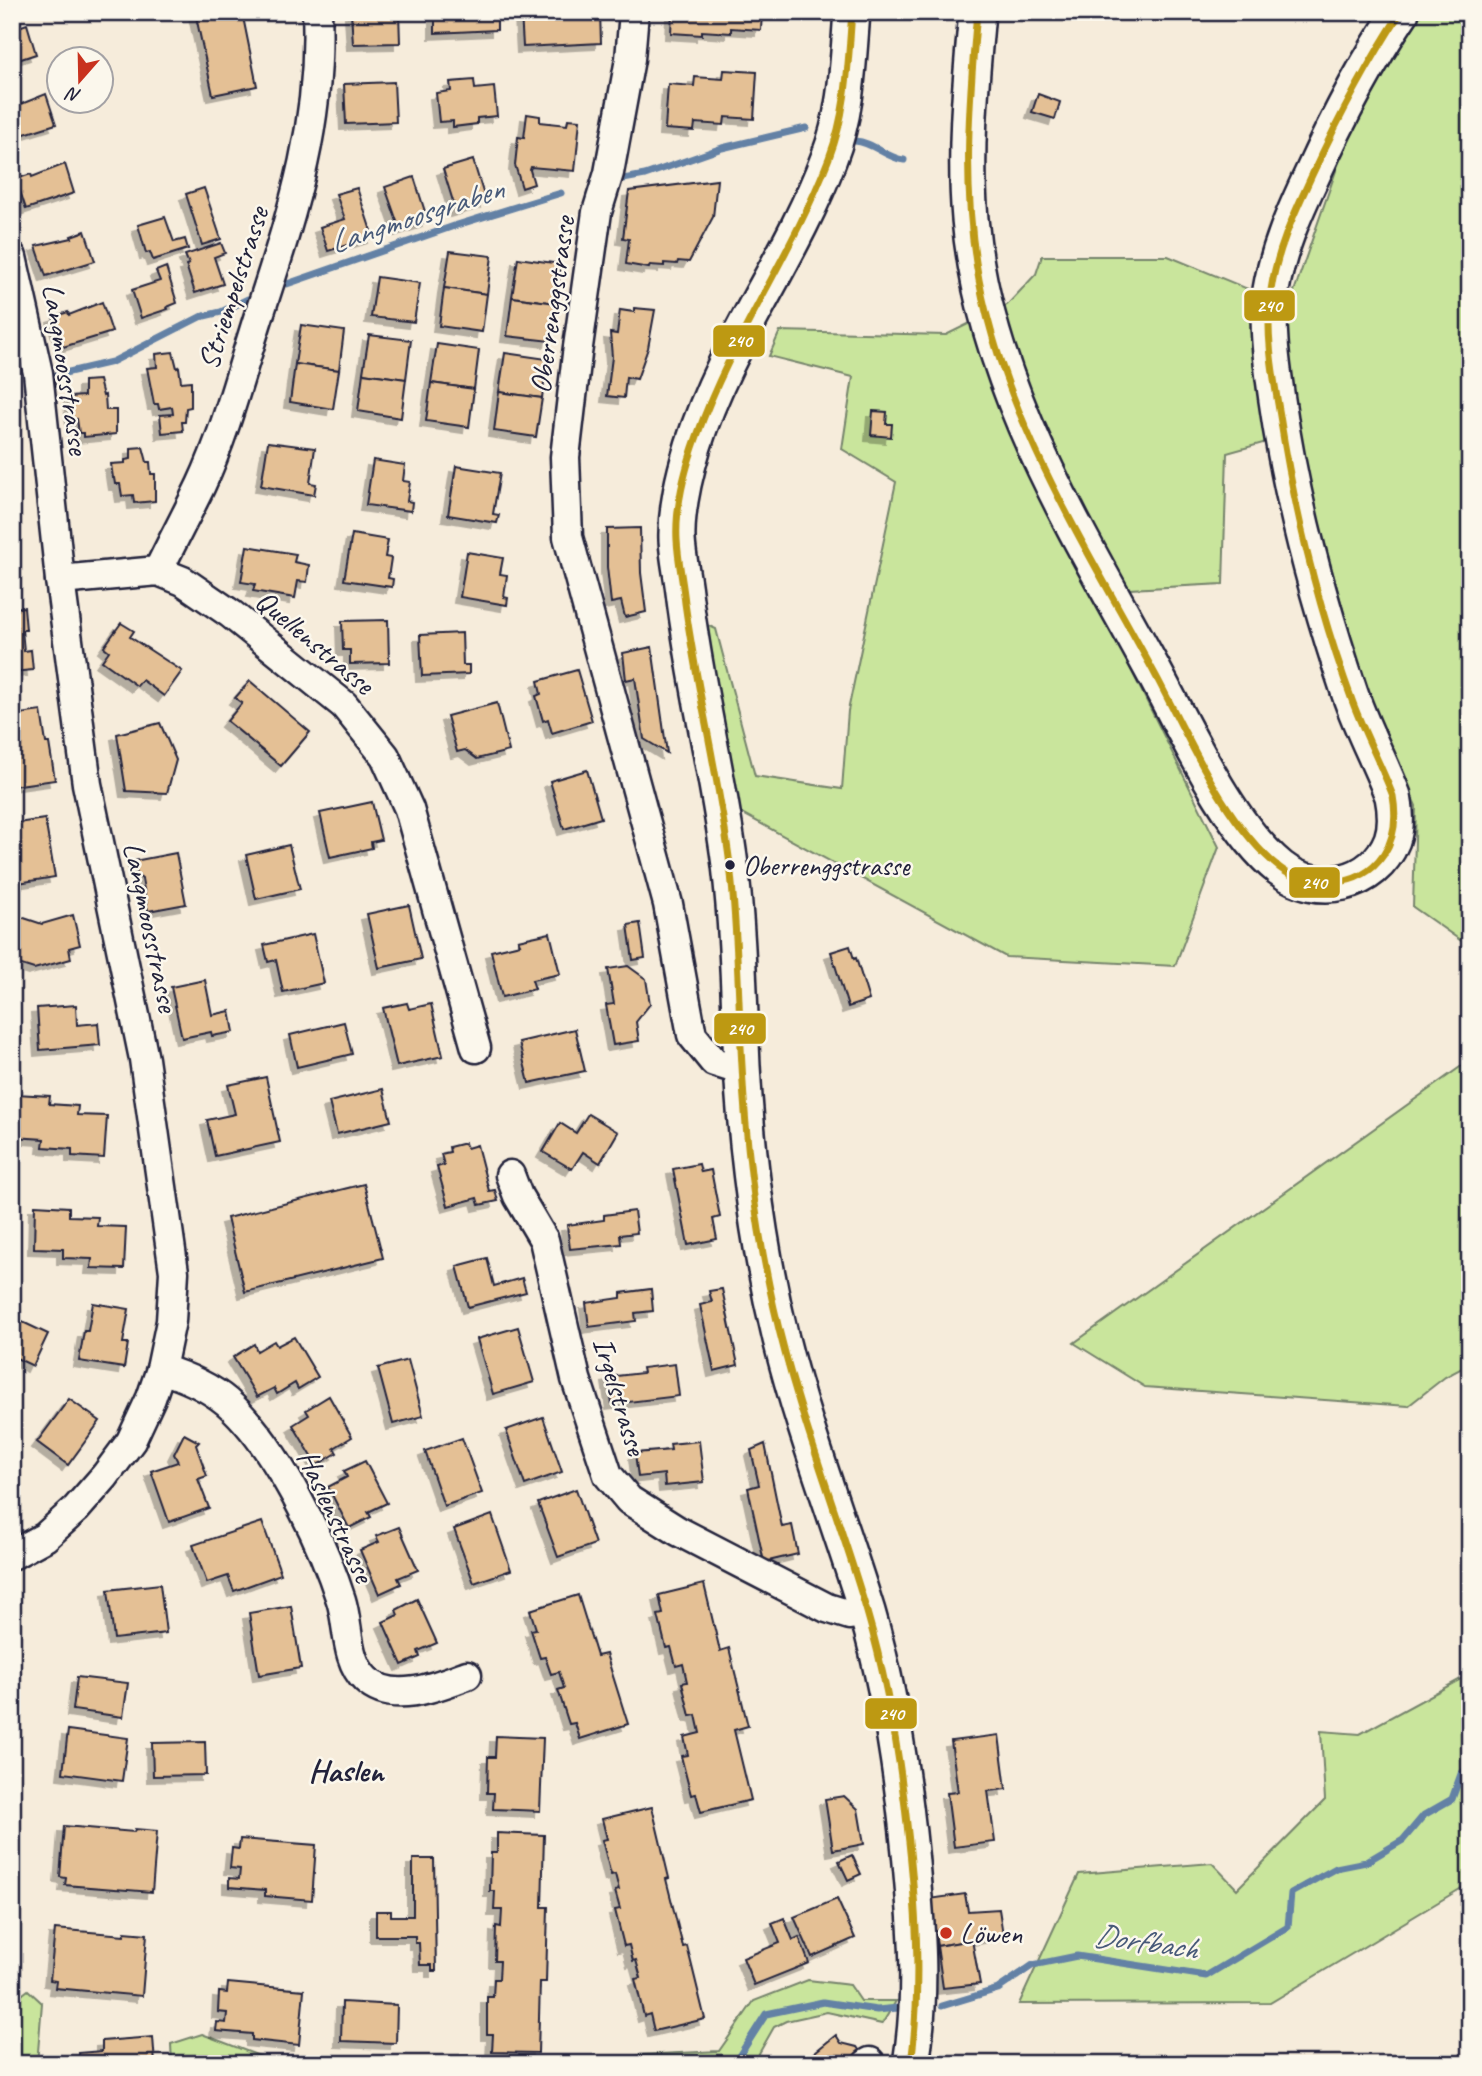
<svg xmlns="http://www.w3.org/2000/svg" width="1482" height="2076" font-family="Caveat,sans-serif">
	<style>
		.green { fill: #c9e59c; stroke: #76846c; stroke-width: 2 }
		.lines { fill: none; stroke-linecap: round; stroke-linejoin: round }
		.stream { stroke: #6381a5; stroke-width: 7 }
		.building { fill: #e4c095; stroke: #22223b; stroke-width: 2; filter: url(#shadow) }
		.minor-casing { stroke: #22223b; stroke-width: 33 }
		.major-casing { stroke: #22223b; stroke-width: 40 }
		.minor { stroke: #fbf7ec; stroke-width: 28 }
		.major { stroke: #fbf7ec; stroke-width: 35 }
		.bus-1-casing { stroke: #fbf7ec; stroke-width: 12 }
		.bus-1 { stroke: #bd9912; stroke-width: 7 }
		.bus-dot { fill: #22223b; stroke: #fbf7ec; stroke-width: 2.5 }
		.poi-dot { fill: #c8321e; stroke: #fbf7ec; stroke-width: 2.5 }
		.labels { text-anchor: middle; stroke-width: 5; stroke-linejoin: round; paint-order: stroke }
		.bus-label { font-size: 28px; fill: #22223b; stroke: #fbf7ec; text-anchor: start }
		.street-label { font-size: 30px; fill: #22223b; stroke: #fbf7ec }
		.poi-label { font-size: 30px; fill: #22223b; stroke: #fbf7ec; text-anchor: start }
		.water-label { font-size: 32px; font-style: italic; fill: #485a79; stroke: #fbf7ec }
		.neighbourhood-label { font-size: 32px; font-weight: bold; fill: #22223b; stroke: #fbf7ec }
		.line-badge { stroke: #fbf7ec; stroke-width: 2.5 }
		.badge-label { font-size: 19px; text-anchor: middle; font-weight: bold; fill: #fff }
	</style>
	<defs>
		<filter id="shadow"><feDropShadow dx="-6" dy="6" stdDeviation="0" flood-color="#0004"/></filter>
	</defs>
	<rect width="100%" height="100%" fill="#f6ecdb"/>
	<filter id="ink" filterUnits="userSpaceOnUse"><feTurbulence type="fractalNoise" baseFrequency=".0143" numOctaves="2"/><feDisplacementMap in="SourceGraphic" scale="14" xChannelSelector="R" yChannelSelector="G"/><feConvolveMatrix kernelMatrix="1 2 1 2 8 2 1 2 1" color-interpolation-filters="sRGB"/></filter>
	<g filter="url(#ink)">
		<g class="green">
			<polygon points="1419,12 1470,12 1470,947 1413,907 1416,806 1366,694 1295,434 1227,453 1223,584 1092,591 1219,847 1175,966 1006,957 736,810 700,622 716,629 755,776 842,789 848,711 896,482 842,449 853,377 769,356 780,331 946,335 1007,305 1036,274 1042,256 1168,256 1289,306 1355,116"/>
			<polygon points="1470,1060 1470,1364 1445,1377 1408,1406 1145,1387 1074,1343"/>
			<polygon points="1470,1674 1470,1883 1270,2003 1019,2004 1079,1874 1212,1863 1237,1889 1325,1800 1321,1731 1360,1734"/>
			<polygon points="808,1980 850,1985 861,2001 896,2001 882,2024 827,2012 786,2021 774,2027 753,2064 608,2064 640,2055 719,2051 754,2001"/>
			<polygon points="28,1990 42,2003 37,2064 12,2064 14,2001"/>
			<polygon points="202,2034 262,2057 264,2064 172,2064 171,2044"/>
		</g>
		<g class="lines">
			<g class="stream">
				<path d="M855 141C873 142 886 158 904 160"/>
				<polyline points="618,180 645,175 722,148 806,128"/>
				<polyline points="287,284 457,225 561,193"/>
				<polyline points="52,376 112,362 200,317 221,312 248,299"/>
				<polyline points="12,408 16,405"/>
				<polyline points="942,2006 998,1989 1033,1965 1077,1956 1206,1976 1288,1927 1291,1893 1336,1868 1366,1862 1403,1840 1424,1815 1452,1799 1461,1774 1470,1765"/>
				<polyline points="731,2064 736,2061 766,2014 823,2002 877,2010 898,2008"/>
			</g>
		</g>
		<g class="building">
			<polygon points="195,12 242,12 257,86 213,95"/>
			<polygon points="351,12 399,12 400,43 353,44"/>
			<polygon points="435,12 497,12 497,30 435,33"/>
			<polygon points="521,12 600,12 601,43 523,47"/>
			<polygon points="672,12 762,12 761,30 731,28 731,33 702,31 702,35 671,33"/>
			<polygon points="27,24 36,54 12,62 13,29"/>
			<polygon points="724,70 757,72 754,119 725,117 724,125 695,123 694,131 665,129 668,84 694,86 695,77 723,79"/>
			<polygon points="474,80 475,89 494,87 497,116 477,118 477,124 453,127 453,121 439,122 436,93 451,91 450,82"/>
			<polygon points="394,82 396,122 346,124 344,84"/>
			<polygon points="46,94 56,124 12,138 12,104 14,107"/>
			<polygon points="1038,94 1060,102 1055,119 1032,112"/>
			<polygon points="527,114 540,116 540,122 567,125 568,119 580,120 575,171 531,167 530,170 534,184 522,188 515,165 518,137 524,138"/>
			<polygon points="473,160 486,202 456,211 443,169"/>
			<polygon points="65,164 74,193 26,209 16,179 31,174 32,177"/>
			<polygon points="414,177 428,221 400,230 385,187"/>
			<polygon points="717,180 713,217 689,262 678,261 677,264 664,263 664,266 650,265 649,268 626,264 629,239 623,238 629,191"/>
			<polygon points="204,188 221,239 202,245 186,194"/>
			<polygon points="357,188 373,237 328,251 320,227 345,219 336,194"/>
			<polygon points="165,217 174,242 185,239 188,249 153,260 150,252 146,253 138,225"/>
			<polygon points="85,231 95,261 46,276 36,246 72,238 71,236"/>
			<polygon points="221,243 225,253 214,257 223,284 195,293 186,265 189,264 185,255"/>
			<polygon points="450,251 492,256 487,294 444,288"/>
			<polygon points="518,258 561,264 556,303 512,297"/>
			<polygon points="166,267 177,303 167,307 168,309 141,318 132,290 160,281 156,271"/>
			<polygon points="377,277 420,283 414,322 371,317"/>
			<polygon points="444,288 487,294 482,332 439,326"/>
			<polygon points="512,297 556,303 550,341 507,336"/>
			<polygon points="102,302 112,332 63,347 53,317 68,312 69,315"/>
			<polygon points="634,308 655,310 648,348 637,379 626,377 624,398 607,396 612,357 610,333 617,334 620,310 634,312"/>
			<polygon points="301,325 344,331 339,370 295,364"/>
			<polygon points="369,335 411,340 406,379 363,373"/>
			<polygon points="437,344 479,350 474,389 431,383"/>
			<polygon points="173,352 177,368 179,367 181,382 191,381 191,407 186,408 185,422 182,422 183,431 162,433 160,415 173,414 172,407 159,409 158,404 154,404 147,368 157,367 156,354"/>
			<polygon points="505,353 547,359 542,398 499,392"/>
			<polygon points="295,364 339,370 333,409 290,402"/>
			<polygon points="363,373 406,379 401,418 358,411"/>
			<polygon points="99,380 103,396 105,395 106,410 116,410 116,434 84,437 84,433 79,433 77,419 72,420 70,397 84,396 84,381"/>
			<polygon points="431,383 474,389 469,427 426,421"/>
			<polygon points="499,392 542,398 536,437 494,431"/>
			<polygon points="873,411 887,412 886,424 892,424 891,437 871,435"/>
			<polygon points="268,442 315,448 310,483 316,484 314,495 261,486"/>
			<polygon points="143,447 147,462 150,462 151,474 155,474 155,501 134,503 133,495 122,496 120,484 115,484 114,478 113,478 111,464 125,463 125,460 131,459 131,448"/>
			<polygon points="373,460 405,465 403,481 410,482 407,501 412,502 411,511 366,505"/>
			<polygon points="456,466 500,473 493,514 499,515 497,523 448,515"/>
			<polygon points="640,528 641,573 646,612 625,617 621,601 611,603 607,567 607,529"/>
			<polygon points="352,534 388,540 385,557 391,558 388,578 393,579 392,587 344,580"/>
			<polygon points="12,540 16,541 18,568 12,568"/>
			<polygon points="247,546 296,554 294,562 309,565 307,582 298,581 295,598 253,591 255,584 241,582"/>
			<polygon points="467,552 503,558 500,574 507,575 504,597 508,598 507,605 460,597"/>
			<polygon points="24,607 26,630 22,630 24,651 31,650 33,670 12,672 12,608"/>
			<polygon points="388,620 389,663 350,664 350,650 343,650 342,621"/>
			<polygon points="121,623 134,631 130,637 182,671 164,696 142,680 137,686 102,661 109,651 104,647"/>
			<polygon points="462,633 463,665 469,665 469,674 422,676 420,635"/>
			<polygon points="652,647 667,753 644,739 635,678 626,680 623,653"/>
			<polygon points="577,670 592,721 552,733 548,719 543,721 536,696 541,694 538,681"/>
			<polygon points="250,681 310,732 281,766 227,721 242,703 235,698"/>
			<polygon points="497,703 509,751 477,759 465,750 457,752 447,716"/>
			<polygon points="41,711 46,743 49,743 55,780 12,786 12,715"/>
			<polygon points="160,723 176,760 167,793 126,791 117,734"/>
			<polygon points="587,770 601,818 564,829 550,781"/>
			<polygon points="372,802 381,840 371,842 372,848 330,857 320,813"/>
			<polygon points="45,819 55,877 12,884 12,829 18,828 17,823"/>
			<polygon points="289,845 300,889 256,899 246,855"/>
			<polygon points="176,853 186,904 148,911 142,879 137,875 134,861"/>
			<polygon points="409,905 421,959 379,968 367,914"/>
			<polygon points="12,914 42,924 73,915 80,945 69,948 71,959 34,969 12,962"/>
			<polygon points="640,923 645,958 633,960 628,925"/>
			<polygon points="550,933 560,974 532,980 535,989 502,997 491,951 520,944 518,940"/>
			<polygon points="313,934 324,983 283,992 276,960 268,962 264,945"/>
			<polygon points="850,946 854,959 856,958 869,1000 848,1007 831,952"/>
			<polygon points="628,966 646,979 650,1004 636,1022 639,1041 613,1045 606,1005 614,1004 608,969"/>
			<polygon points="205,980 212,1015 230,1011 234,1032 212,1036 211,1032 182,1038 171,987"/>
			<polygon points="407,1003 409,1009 431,1004 443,1056 397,1066 383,1008"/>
			<polygon points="76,1005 77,1025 98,1023 100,1045 40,1050 37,1008"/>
			<polygon points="344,1022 352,1054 297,1067 290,1035"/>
			<polygon points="575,1029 585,1071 529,1083 519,1042"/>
			<polygon points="266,1077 280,1142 215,1156 207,1120 235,1114 228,1085"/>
			<polygon points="383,1089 391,1121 337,1134 329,1102"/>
			<polygon points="16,1094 50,1096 49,1104 78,1106 77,1115 107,1116 104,1158 72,1156 72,1149 43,1147 44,1139 14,1137"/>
			<polygon points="588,1114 618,1132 600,1163 583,1152 572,1169 543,1152 560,1123 576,1133"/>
			<polygon points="465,1143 467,1148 477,1145 489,1191 495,1190 498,1201 479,1205 477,1198 448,1206 437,1167 444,1165 441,1154 450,1152 449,1147"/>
			<polygon points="699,1164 701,1172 711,1170 720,1217 713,1219 717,1239 688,1245 673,1169"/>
			<polygon points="364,1184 383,1258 245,1292 227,1218"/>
			<polygon points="35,1205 69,1207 69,1216 98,1217 97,1226 126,1227 124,1269 91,1268 92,1259 63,1258 63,1249 34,1248"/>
			<polygon points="634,1211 637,1233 620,1235 621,1244 570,1249 567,1225 604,1220 604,1215"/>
			<polygon points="487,1258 494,1286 522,1278 526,1292 468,1307 457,1266"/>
			<polygon points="651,1289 653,1311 635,1313 636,1321 589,1327 586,1303 621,1298 621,1293"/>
			<polygon points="722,1289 738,1365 714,1371 700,1305 712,1302 709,1291"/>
			<polygon points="93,1303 129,1309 123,1343 128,1343 124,1368 79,1361 84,1331 88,1331"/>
			<polygon points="12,1317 48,1334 33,1366 12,1356"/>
			<polygon points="518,1327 534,1382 493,1394 477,1339"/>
			<polygon points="294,1337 318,1377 298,1389 295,1383 277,1394 274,1388 257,1397 233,1357 254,1344 257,1351 274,1341 277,1346"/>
			<polygon points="408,1360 423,1416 393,1424 378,1368"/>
			<polygon points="675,1364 679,1396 612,1404 608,1377 643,1373 642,1368"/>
			<polygon points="329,1396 352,1437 334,1448 337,1453 317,1465 293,1425 309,1415 306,1410"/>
			<polygon points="69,1399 100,1421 68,1465 37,1442"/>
			<polygon points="543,1417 562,1472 525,1485 506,1430"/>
			<polygon points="184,1434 199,1442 196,1445 207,1476 198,1479 209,1508 169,1522 151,1471 178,1462 174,1454"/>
			<polygon points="462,1438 482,1493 444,1506 425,1451"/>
			<polygon points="699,1441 704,1482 665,1486 664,1474 638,1477 635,1453 671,1450 670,1444"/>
			<polygon points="765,1444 782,1527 792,1525 798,1554 764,1562 748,1488 759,1485 751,1450"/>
			<polygon points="365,1461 387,1503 368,1512 371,1517 349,1528 328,1487 347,1477 344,1471"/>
			<polygon points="576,1489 595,1544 558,1557 538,1503"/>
			<polygon points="492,1515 511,1570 474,1583 454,1529"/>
			<polygon points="262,1522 281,1574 234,1591 228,1576 207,1583 193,1545"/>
			<polygon points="399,1527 418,1570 398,1578 401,1584 379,1594 360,1550 379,1542 376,1536"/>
			<polygon points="160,1584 166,1633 114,1639 108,1590"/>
			<polygon points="704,1584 720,1651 729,1648 748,1726 734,1730 751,1800 701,1812 696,1794 691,1795 681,1756 688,1755 684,1737 700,1733 696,1715 690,1716 682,1683 687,1682 683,1664 676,1666 671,1647 666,1648 658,1615 663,1614 659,1595"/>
			<polygon points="578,1595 597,1656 606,1654 628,1724 580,1739 575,1723 569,1724 558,1690 564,1688 559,1672 551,1674 545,1657 540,1658 531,1630 536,1629 530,1610"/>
			<polygon points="417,1599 437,1643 418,1651 420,1657 402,1665 383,1622 398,1615 396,1610"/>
			<polygon points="291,1606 301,1668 259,1675 249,1613"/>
			<polygon points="77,1677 128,1683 123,1717 73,1710"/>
			<polygon points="68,1730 128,1738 122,1781 63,1773"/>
			<polygon points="999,1735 1006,1789 988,1791 995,1842 954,1847 947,1793 958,1792 951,1741"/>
			<polygon points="496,1736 543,1738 540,1811 493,1809 494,1793 487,1793 488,1757 495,1757"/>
			<polygon points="205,1742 206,1775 153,1776 152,1743"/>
			<polygon points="844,1796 858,1809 864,1844 833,1850 825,1799"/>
			<polygon points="652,1807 669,1878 666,1879 683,1947 687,1946 705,2019 654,2031 650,2014 644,2016 635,1979 641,1978 636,1960 633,1961 629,1945 624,1946 615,1910 620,1909 615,1891 619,1890 615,1874 611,1875 602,1840 607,1839 602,1819"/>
			<polygon points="64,1826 134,1832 135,1829 157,1831 152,1892 65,1885 66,1878 60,1877"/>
			<polygon points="497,1833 544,1835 542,1907 548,1907 546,1982 540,1982 538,2053 492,2052 493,2034 487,2034 487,1997 493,1997 494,1979 499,1979 500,1961 495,1961 496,1926 501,1927 502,1910 494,1910 495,1891 490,1891 491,1853 497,1853"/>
			<polygon points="240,1839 316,1845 312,1900 265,1896 265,1890 229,1887 229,1878 239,1879 240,1869 230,1868 232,1848 239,1849"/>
			<polygon points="852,1855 861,1874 848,1880 839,1861"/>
			<polygon points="413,1859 434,1859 436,1971 432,1971 432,1965 420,1965 419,1943 415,1943 415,1936 376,1936 376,1911 391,1911 391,1916 413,1916"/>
			<polygon points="965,1894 968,1911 999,1909 1003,1935 937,1946 929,1899"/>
			<polygon points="837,1899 855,1938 812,1957 794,1917"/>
			<polygon points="784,1918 793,1940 799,1937 809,1963 754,1985 743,1958 780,1943 772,1923"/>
			<polygon points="55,1929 124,1935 125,1932 147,1934 142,1996 55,1988 56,1981 50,1980"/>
			<polygon points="972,1940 980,1984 943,1988 937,1946"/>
			<polygon points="228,1983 304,1990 299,2045 252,2040 252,2034 216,2031 217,2022 226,2023 227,2013 218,2012 219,1992 227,1993"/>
			<polygon points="342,2002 397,2005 396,2043 341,2041"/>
			<polygon points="836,2035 841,2043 857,2047 866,2060 861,2064 800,2064"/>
			<polygon points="153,2037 155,2064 80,2064 79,2053 102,2051 102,2041"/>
		</g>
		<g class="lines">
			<defs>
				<g id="minor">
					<polyline points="634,12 630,59 609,173 597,212 577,354 565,457 568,537 668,904 692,1035 714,1062 730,1067 742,1066"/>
					<polyline points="12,257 38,373 60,580 87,784 144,1059 174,1272 171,1321 161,1369 151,1398 131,1441 105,1476 76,1509 45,1537 12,1555"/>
					<path d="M158 571C172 542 187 514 201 485 227 429 242 367 261 309 294 207 322 121 317 12"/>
					<polyline points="60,580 158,571 183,581 231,614 344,705 385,756 409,809 476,1048"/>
					<polyline points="510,1175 518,1196 544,1240 576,1379 608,1475 629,1500 678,1531 827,1608 850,1615 866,1611"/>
					<path d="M161 1369C184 1376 208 1386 227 1402 276 1445 321 1538 341 1600 349 1625 345 1660 366 1680 393 1705 438 1686 467 1675"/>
					<polyline points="867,2064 870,2062"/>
				</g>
				<g id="major">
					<path d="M852 12C848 62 847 112 829 158 792 258 725 343 693 446 684 476 676 508 677 540 678 557 682 575 684 592 695 684 718 773 730 865 738 932 739 998 742 1066 747 1157 759 1250 781 1339 804 1432 839 1521 867 1612 890 1691 902 1771 910 1852 917 1925 923 1991 911 2064"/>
					<path d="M977 12C971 81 964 150 970 219 985 387 1078 532 1156 676 1187 734 1230 828 1280 868 1317 897 1374 886 1392 840 1397 826 1396 811 1393 796 1380 762 1362 729 1350 694 1318 599 1291 500 1277 400 1272 364 1266 326 1271 290 1278 249 1295 211 1312 175 1338 118 1366 64 1401 12"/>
				</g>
			</defs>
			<use href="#minor" class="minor-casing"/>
			<use href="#major" class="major-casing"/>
			<use href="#minor" class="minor"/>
			<use href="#major" class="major"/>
			<defs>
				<g id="bus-1">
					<path d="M852 12C848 62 847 112 829 158 792 255 731 339 697 436 685 469 675 505 677 540 678 561 683 582 685 603 697 691 719 777 730 865 738 931 738 999 742 1066 746 1147 756 1228 774 1308 797 1412 837 1510 867 1612 889 1687 901 1764 909 1842 917 1916 921 1989 911 2064"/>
					<path d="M977 12C969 102 962 190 979 280 1006 423 1088 550 1156 676 1188 736 1225 825 1280 868 1294 879 1314 885 1332 883 1380 879 1401 841 1393 796 1381 765 1365 735 1353 703 1319 611 1295 513 1280 416 1273 375 1265 331 1271 290 1277 249 1295 212 1312 175 1338 119 1367 64 1401 12"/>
				</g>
			</defs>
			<use href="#bus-1" class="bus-1-casing"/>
			<use href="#bus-1" class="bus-1"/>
		</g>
	</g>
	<circle class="bus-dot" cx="730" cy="865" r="6"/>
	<circle class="poi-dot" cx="946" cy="1933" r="7"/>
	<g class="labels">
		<g class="bus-label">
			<text x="743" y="875">Oberrenggstrasse</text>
		</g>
		<g class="street-label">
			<text transform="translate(233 288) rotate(-72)" y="10">Striempelstrasse</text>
			<text transform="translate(552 305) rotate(-82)" y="10">Oberrenggstrasse</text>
			<text transform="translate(66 369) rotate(81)" y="10">Langmoosstrasse</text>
			<text transform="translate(315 642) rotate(40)" y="10">Quellenstrasse</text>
			<text transform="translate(151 927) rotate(78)" y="10">Langmoosstrasse</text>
			<text transform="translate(620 1396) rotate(73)" y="10">Irgelstrasse</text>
			<text transform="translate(336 1516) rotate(65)" y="10">Haslenstrasse</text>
		</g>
		<g class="poi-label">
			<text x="960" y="1943">Löwen</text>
		</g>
		<g class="water-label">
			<text transform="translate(416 215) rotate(-18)" y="11">Langmoosgraben</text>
			<text transform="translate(1146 1941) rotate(8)" y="11">Dorfbach</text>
		</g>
		<g class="neighbourhood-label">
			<text x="346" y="1781">Haslen</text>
		</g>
	</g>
	<g class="line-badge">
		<rect x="1243" y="289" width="53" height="33" rx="7" fill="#bd9912"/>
		<rect x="712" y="324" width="54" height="34" rx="7" fill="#bd9912"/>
		<rect x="1288" y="866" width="53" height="33" rx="7" fill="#bd9912"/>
		<rect x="713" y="1012" width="54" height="33" rx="7" fill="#bd9912"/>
		<rect x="864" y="1697" width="54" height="33" rx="7" fill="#bd9912"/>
	</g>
	<g class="badge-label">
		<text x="1269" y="312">240</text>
		<text x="739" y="347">240</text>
		<text x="1314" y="889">240</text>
		<text x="740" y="1035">240</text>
		<text x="891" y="1720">240</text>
	</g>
	<rect width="1482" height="2076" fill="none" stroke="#fbf7ec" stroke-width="42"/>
	<rect x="21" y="21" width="1440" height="2034" fill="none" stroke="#22223b" stroke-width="2.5" filter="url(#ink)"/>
	<g transform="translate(80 80) rotate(200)"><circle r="33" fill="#fbf7ec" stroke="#a4a2a5" stroke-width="2"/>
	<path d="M0-5L12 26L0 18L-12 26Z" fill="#c8321e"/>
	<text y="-10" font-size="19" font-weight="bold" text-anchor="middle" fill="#22223b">N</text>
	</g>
</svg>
